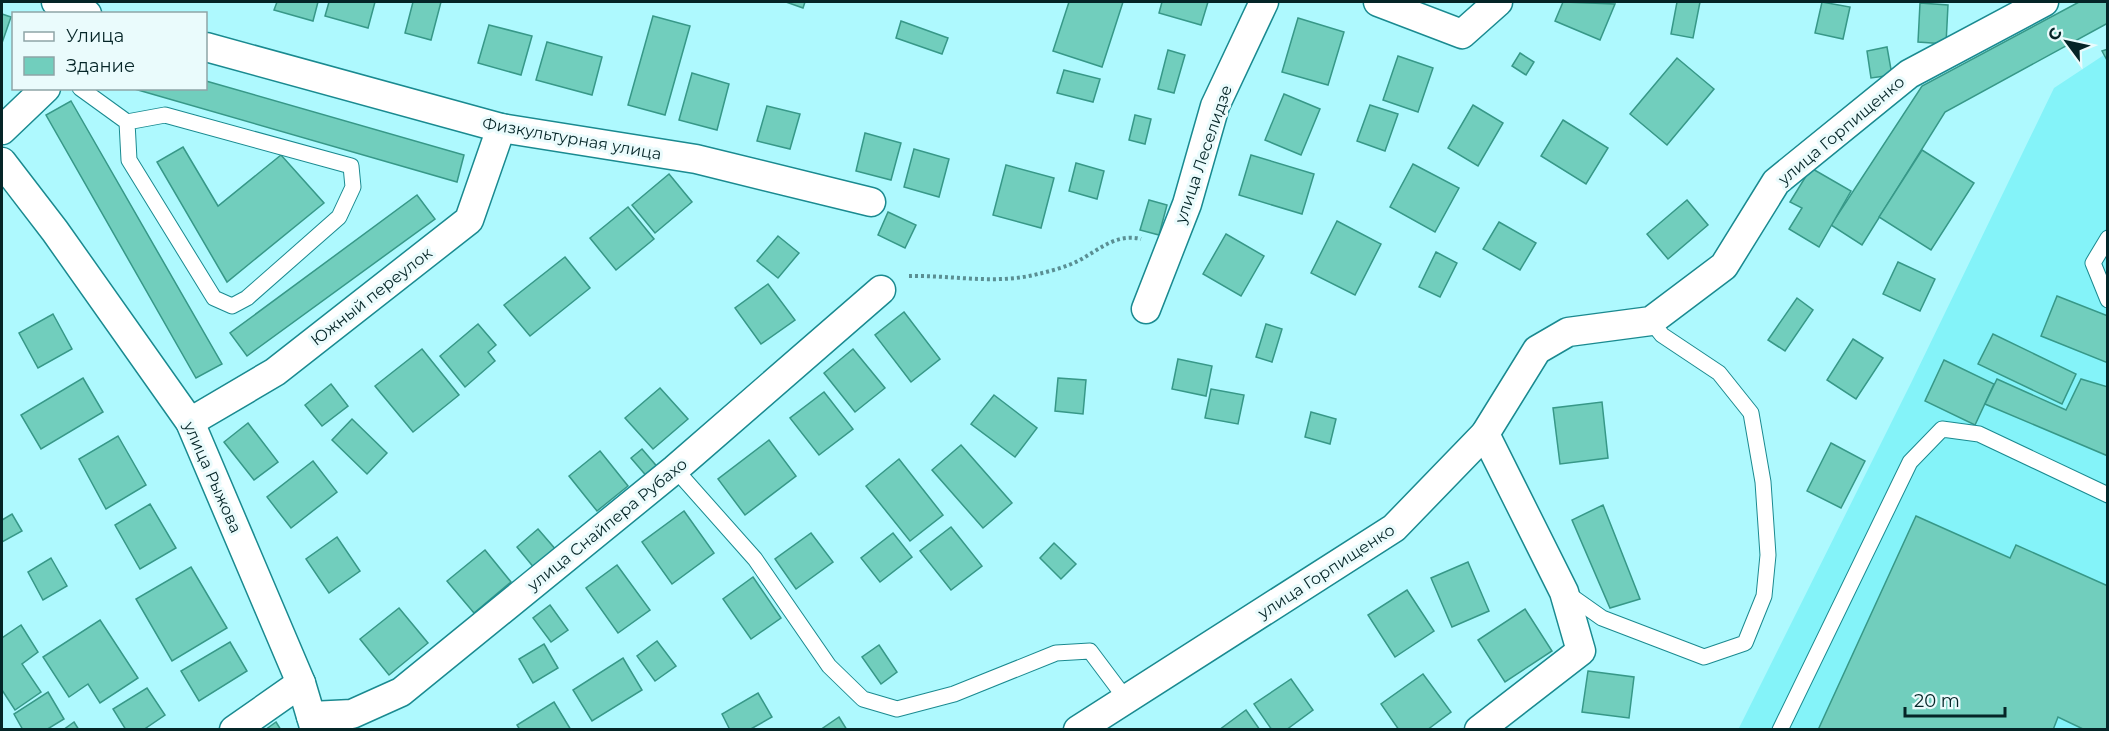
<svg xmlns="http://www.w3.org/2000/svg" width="2109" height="731" font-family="Montserrat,sans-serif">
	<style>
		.built { fill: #84f3f9 }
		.building { fill: #71cebd; stroke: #379888; stroke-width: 1.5 }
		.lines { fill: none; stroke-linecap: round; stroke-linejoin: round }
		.lane-casing { stroke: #1a8a90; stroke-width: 17 }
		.street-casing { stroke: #1a8a90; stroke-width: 31 }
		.path { stroke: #5a8f93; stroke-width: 4; stroke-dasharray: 3 3; stroke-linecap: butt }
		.lane { stroke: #fff; stroke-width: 15 }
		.street { stroke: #fff; stroke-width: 28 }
		.labels { text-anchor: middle; stroke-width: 6; stroke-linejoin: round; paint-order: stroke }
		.street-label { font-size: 16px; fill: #052527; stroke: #eafbfc }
	</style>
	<rect width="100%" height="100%" fill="#aef9fe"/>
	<polygon class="built" points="2107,53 2107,729 1738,730 1912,381 2054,88"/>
	<g class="building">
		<polygon points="277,2 318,2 313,21 274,10"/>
		<polygon points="329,2 375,2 368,28 325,16"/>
		<polygon points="413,2 441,2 431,40 405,33"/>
		<polygon points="786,2 805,2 803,8"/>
		<polygon points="1069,2 1123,2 1102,67 1053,51"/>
		<polygon points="1162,2 1208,2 1201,25 1159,13"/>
		<polygon points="1563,2 1615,4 1600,40 1555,21"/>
		<polygon points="1677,2 1700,2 1693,38 1671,34"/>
		<polygon points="1822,2 1850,7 1843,39 1815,33"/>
		<polygon points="2079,2 2108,2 2108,23 1945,112 1862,245 1831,225 1922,86"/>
		<polygon points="1920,3 1948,5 1946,44 1918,42"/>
		<polygon points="2,14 11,17 2,43"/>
		<polygon points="653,16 690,26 665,115 628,105"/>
		<polygon points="1298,18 1344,32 1328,85 1282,72"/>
		<polygon points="901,21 948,38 942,54 896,38"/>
		<polygon points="489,25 532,36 521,75 478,63"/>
		<polygon points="547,42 602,57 592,95 536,80"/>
		<polygon points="1887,47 1892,75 1871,78 1867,51"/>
		<polygon points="2108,49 2108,62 2102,51"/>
		<polygon points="1168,50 1185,55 1174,93 1158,89"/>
		<polygon points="1520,53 1534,62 1526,75 1512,66"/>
		<polygon points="1398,56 1433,68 1418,112 1383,100"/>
		<polygon points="1677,58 1714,89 1667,145 1630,114"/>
		<polygon points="1064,70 1100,79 1093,102 1057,93"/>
		<polygon points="692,73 729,84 717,130 679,120"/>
		<polygon points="206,81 464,155 457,182 131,88 206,88"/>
		<polygon points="1284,94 1320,109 1301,155 1265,140"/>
		<polygon points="71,101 222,364 196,378 46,115"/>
		<polygon points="1370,105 1398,114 1385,151 1357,141"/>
		<polygon points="1473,105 1503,123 1478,166 1448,148"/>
		<polygon points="767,106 800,114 790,149 757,141"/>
		<polygon points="1135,115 1151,119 1145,144 1129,140"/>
		<polygon points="1563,120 1608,148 1586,184 1541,156"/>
		<polygon points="865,133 901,143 891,180 856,171"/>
		<polygon points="183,147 218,206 281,155 324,203 227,282 157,162"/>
		<polygon points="914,149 949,159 939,197 904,187"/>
		<polygon points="1922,150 1974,183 1931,250 1879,217"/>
		<polygon points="1251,155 1314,174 1302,214 1239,195"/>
		<polygon points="1076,163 1104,171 1097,199 1069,191"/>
		<polygon points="1413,164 1459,188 1435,232 1390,207"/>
		<polygon points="1006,165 1054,178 1041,228 993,215"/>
		<polygon points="1811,168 1851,191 1819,247 1789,229 1802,208 1790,202"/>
		<polygon points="669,174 692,202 655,233 632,205"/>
		<polygon points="417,195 435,219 247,356 230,333"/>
		<polygon points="1149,200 1167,205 1159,235 1140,230"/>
		<polygon points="1687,200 1708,225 1668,259 1647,234"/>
		<polygon points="628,207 654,239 616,270 590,238"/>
		<polygon points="888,212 916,225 905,248 878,235"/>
		<polygon points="1337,221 1381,244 1355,295 1311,273"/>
		<polygon points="1499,222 1536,243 1520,270 1483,249"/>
		<polygon points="1226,234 1264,256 1241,296 1203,274"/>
		<polygon points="778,236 799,253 778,278 757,261"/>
		<polygon points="1436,252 1457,263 1440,297 1419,287"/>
		<polygon points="565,257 590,288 530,336 504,305"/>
		<polygon points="1898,262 1935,279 1920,311 1883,294"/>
		<polygon points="768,284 795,320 761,344 735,308"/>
		<polygon points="2057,296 2108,316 2108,363 2041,336"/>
		<polygon points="1797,298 1813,310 1785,351 1768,340"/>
		<polygon points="904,312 940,359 911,382 875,335"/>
		<polygon points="53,314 72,349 38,368 19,333"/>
		<polygon points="478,324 496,345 488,352 495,361 465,387 440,356"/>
		<polygon points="1266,324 1282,329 1272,362 1256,357"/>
		<polygon points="1993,334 2076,374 2062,404 1978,364"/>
		<polygon points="1853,339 1883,358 1856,399 1827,380"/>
		<polygon points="422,349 459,395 413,432 375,386"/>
		<polygon points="853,349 885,388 855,412 824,373"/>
		<polygon points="1178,359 1212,366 1206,396 1172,389"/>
		<polygon points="1944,360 1994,384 1975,425 1925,401"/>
		<polygon points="83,378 103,412 41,449 21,415"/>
		<polygon points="1058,378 1086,380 1083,414 1055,411"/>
		<polygon points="1997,379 2066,410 2081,379 2108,387 2108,456 1985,404"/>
		<polygon points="331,384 348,406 322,426 305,405"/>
		<polygon points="660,388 688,419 653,449 625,418"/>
		<polygon points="1211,389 1244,395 1238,424 1205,418"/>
		<polygon points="824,392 853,429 819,455 790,418"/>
		<polygon points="994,395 1037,428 1015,457 971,424"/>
		<polygon points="1602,402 1608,458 1560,464 1553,408"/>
		<polygon points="1311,412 1336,419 1330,444 1305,437"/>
		<polygon points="352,419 387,453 367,474 332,440"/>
		<polygon points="248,423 278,462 254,480 224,442"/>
		<polygon points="118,436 146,485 106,509 79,459"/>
		<polygon points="769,440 796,476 745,515 718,479"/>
		<polygon points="1831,443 1865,461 1841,508 1807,491"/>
		<polygon points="961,445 1012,503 983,528 932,470"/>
		<polygon points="642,449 660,470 649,479 631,458"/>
		<polygon points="600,451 628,486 597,511 569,476"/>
		<polygon points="899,459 943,515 910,541 866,486"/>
		<polygon points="313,461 337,492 291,528 267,497"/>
		<polygon points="150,504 176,548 140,569 115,525"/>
		<polygon points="1603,505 1640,599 1610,608 1572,520"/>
		<polygon points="684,511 714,553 672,584 642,542"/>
		<polygon points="12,514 22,531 2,542 2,520"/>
		<polygon points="1916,516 2010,558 2016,545 2108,586 2108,730 2085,730 2058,717 2053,730 1818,730"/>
		<polygon points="951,527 982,566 951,590 920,551"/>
		<polygon points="538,529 557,551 535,569 517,547"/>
		<polygon points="811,533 833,562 796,589 775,559"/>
		<polygon points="893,533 912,557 880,582 861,558"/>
		<polygon points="337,537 360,571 329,593 306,559"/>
		<polygon points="1054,543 1076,564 1061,579 1040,558"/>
		<polygon points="485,550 511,582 474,613 447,581"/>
		<polygon points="51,558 67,586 43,600 28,572"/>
		<polygon points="1468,562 1489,611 1452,627 1431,578"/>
		<polygon points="617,565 650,610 618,633 586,588"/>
		<polygon points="191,567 227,628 172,661 136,599"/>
		<polygon points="753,577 781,618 751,639 723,599"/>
		<polygon points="1407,590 1434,631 1395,657 1368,615"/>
		<polygon points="550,605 568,630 551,642 533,618"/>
		<polygon points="399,608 428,643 389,675 360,639"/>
		<polygon points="1525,609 1552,651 1505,682 1478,640"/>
		<polygon points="100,620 138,678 100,703 88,684 69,697 43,657"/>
		<polygon points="21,625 38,652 22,664 41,692 15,710 2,690 2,638"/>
		<polygon points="657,641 676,666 655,681 637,656"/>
		<polygon points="230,642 247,671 199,701 181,671"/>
		<polygon points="544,644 558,668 533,683 519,659"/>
		<polygon points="879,645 897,672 881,684 862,657"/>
		<polygon points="623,658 642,690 592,721 573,690"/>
		<polygon points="1588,671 1634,677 1629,718 1582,712"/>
		<polygon points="1423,674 1451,712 1427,730 1399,730 1381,704"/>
		<polygon points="1291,679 1313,710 1286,730 1272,730 1254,704"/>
		<polygon points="147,688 165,715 143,730 126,730 113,709"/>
		<polygon points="48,692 64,719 46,730 23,730 14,714"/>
		<polygon points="758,693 772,717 749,730 730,730 722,714"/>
		<polygon points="554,702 571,730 520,730 517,725"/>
		<polygon points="1246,710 1260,730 1219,730"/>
		<polygon points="839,717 847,730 820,730"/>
		<polygon points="74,722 79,730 63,730"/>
		<polygon points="276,722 281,730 265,730"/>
	</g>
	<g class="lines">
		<defs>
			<g id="lane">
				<polyline points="80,88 127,122 165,115 351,166 353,187 339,217 247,298 232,306 214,298 129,160 127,122"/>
				<polyline points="2108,238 2093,263 2108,300"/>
				<polyline points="675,469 755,559 829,666 863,699 897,709 954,694 1056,653 1090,651 1126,699"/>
				<polyline points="1568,594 1602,618 1704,657 1745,643 1764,596 1768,555 1763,482 1751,413 1719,373 1662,335 1651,321"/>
				<polyline points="1780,730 1910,462 1942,429 1979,434 2108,495"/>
			</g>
			<g id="street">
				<polyline points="56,2 87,14"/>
				<polyline points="1378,2 1462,34 1498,2"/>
				<polyline points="206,47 501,128 696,159 871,202"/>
				<polyline points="2,130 46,88"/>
				<polyline points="2,162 55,231 190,422 301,683 315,730"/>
				<polyline points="1146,309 1187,204 1215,106 1264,2"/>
				<polyline points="190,422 275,372 469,220 501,128"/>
				<polyline points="311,716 352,714 401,692 675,469 881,290"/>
				<polyline points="234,730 301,683"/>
				<polyline points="1078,730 1394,528 1485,434 1537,350 1568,332 1651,321 1724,266 1776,182 1909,74 2044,2"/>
				<polyline points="1479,730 1581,651 1564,592 1485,434"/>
			</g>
		</defs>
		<use href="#lane" class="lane-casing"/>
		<use href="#street" class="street-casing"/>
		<path class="path" d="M909 276C951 275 996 285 1038 274 1051 271 1066 267 1078 261 1099 250 1116 233 1141 239"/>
		<use href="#lane" class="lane"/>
		<use href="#street" class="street"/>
	</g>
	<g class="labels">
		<g class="street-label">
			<text transform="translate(1841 130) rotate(-40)" y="6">улица Горпищенко</text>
			<text transform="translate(572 138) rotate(10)" y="6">Физкультурная улица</text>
			<text transform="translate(1203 154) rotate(-71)" y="6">улица Леселидзе</text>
			<text transform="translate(371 296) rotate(-38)" y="6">Южный переулок</text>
			<text transform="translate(213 477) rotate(66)" y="6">улица Рыжова</text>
			<text transform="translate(607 524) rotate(-39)" y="6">улица Снайпера Рубахо</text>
			<text transform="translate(1326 571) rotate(-33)" y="6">улица Горпищенко</text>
		</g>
	</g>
	<rect width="2109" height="731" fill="none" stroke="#052527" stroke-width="6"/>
	<rect x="12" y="12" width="195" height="78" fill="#eafbfc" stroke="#8ea5a7" stroke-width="1.5"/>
	<rect x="24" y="32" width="30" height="9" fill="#ffffff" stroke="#8ea5a7" stroke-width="1.5"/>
	<text x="66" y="42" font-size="18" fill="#052527">Улица</text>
	<rect x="24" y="57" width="30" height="18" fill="#71cebd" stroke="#8ea5a7" stroke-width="1.5"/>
	<text x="66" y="72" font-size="18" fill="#052527">Здание</text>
	<g transform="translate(2067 42) rotate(303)" stroke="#eafbfc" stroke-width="4.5" paint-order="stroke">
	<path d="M0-4.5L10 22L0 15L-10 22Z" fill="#052527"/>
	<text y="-9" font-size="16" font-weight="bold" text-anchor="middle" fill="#052527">С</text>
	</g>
	<path d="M1905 707v9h100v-9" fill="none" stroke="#052527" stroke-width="3"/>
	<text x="1914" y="707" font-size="18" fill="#052527" stroke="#eafbfc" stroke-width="4.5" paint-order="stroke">20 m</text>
</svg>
